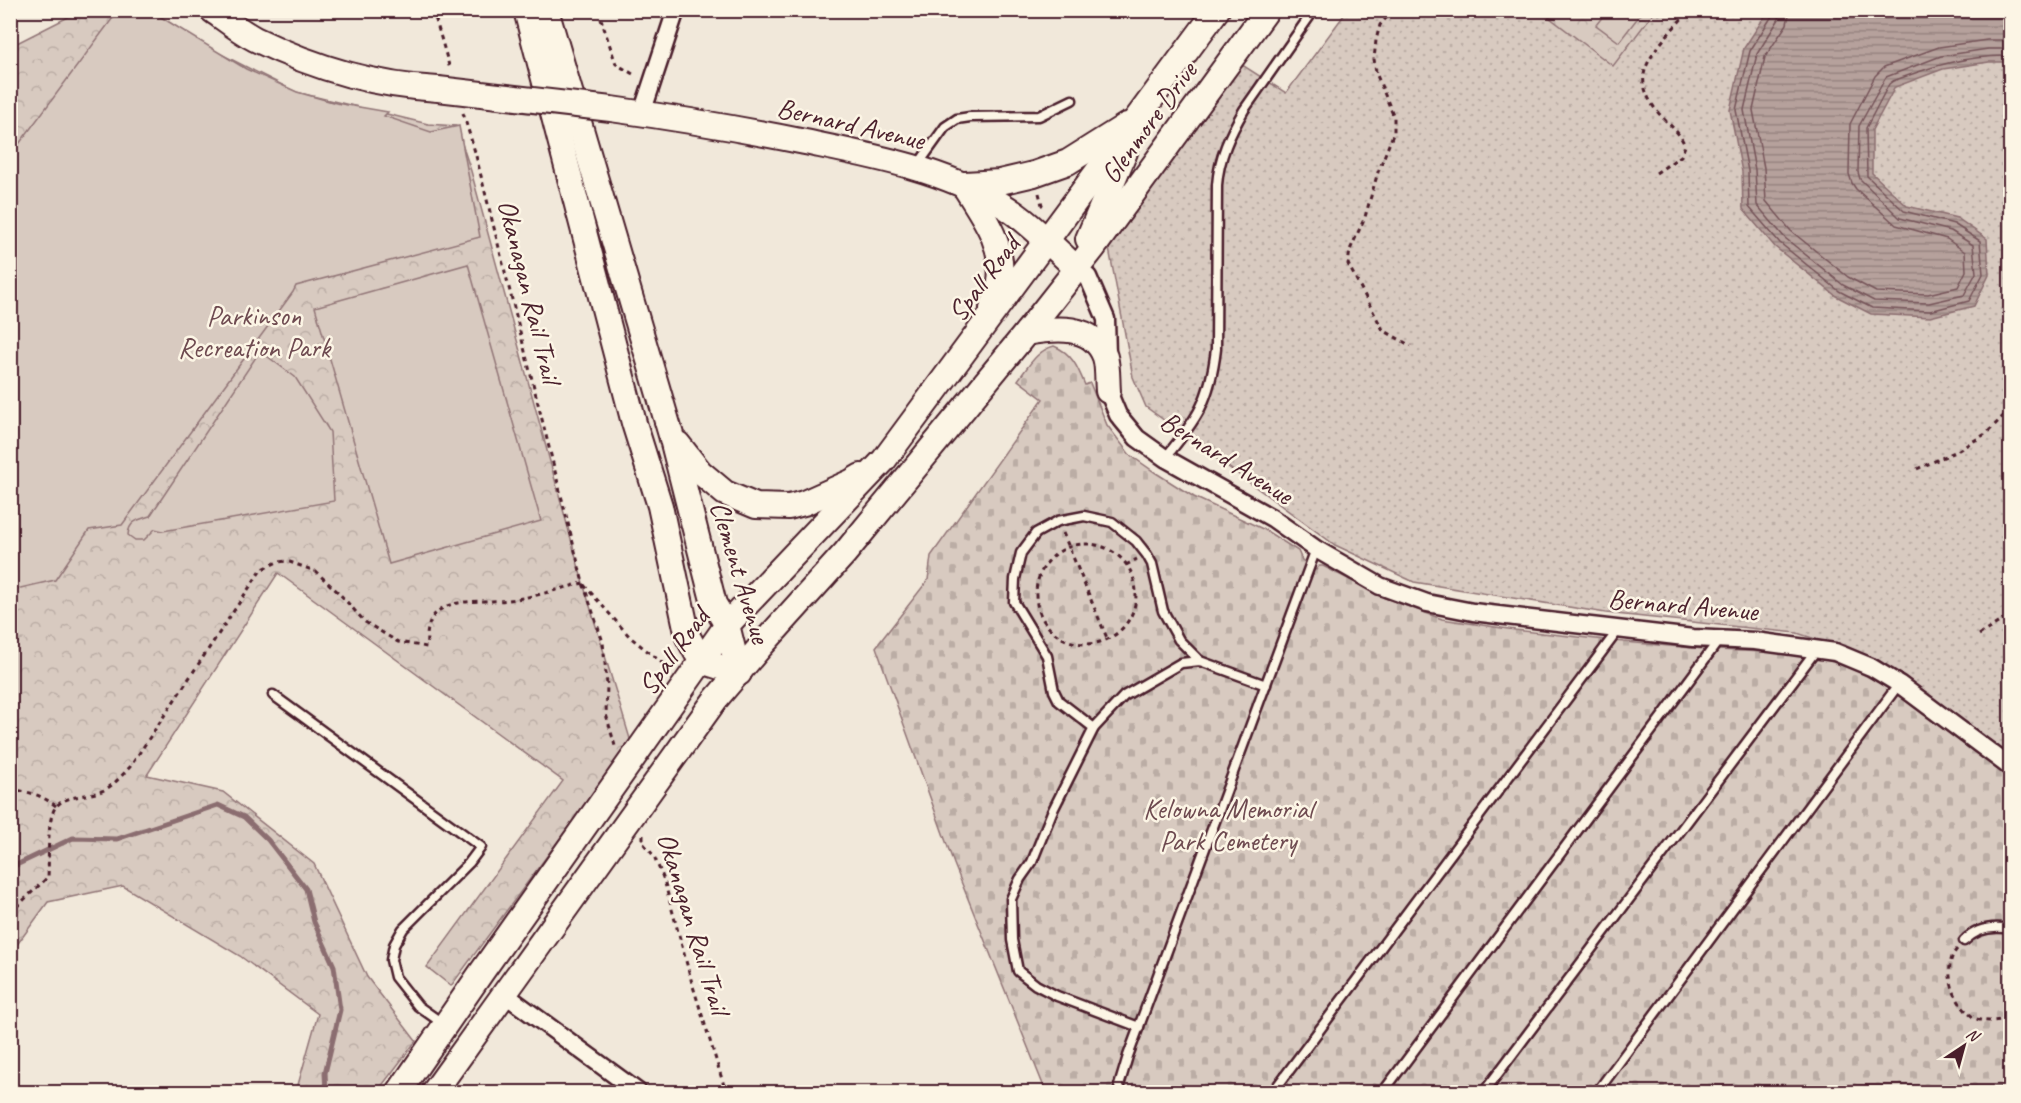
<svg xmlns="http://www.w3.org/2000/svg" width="2021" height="1103" font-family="Caveat,sans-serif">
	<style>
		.grass { fill: url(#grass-dots); stroke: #917476; stroke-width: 1.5 }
		.cemetery { fill: url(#cemetery-stones); stroke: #917476; stroke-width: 1.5 }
		.park { fill: url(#park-crowns); stroke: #917476; stroke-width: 1.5 }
		.garden { fill: #d8cac0; stroke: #917476; stroke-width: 1.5 }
		.water { fill: url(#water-rules); stroke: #8b6d6f; stroke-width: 1.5 }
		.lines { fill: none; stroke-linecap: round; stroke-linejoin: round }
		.shore { stroke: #755358; stroke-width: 1.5 }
		.stream { stroke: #8b6d6f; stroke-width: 5 }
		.service-casing { stroke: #4a1f2b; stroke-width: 13 }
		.minor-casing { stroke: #4a1f2b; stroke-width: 21 }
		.secondary-casing { stroke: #4a1f2b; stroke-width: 28 }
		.path { stroke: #4a1f2b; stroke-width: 3; stroke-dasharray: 4.5 4.5; stroke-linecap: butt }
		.service { stroke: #fcf5e5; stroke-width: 8 }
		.minor { stroke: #fcf5e5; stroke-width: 16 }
		.secondary { stroke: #fcf5e5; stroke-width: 24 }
		.secondary-bridge-casing { stroke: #4a1f2b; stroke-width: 28; stroke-linecap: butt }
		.secondary-bridge { stroke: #fcf5e5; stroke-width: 24 }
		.labels { text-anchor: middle; stroke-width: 5; stroke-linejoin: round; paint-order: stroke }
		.street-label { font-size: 28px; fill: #4a1f2b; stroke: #fcf5e5 }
		.park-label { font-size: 28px; fill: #6e4a50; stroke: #fcf5e5 }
	</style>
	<defs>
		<pattern id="grass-dots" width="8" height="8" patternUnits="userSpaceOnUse" patternTransform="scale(1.5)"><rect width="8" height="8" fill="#d8cac0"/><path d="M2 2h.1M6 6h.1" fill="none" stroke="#bbada5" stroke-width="1.8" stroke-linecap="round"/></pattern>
		<pattern id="cemetery-stones" width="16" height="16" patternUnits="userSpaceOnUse" patternTransform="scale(1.5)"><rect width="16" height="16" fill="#d8cac0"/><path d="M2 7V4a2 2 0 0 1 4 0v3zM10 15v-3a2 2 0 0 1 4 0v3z" fill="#bbada5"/></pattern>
		<pattern id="park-crowns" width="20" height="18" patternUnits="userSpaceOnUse" patternTransform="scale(1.5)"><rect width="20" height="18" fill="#d8cac0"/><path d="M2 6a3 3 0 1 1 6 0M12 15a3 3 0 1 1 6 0" fill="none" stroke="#bbada5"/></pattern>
		<pattern id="water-rules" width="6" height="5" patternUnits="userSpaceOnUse" patternTransform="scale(1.5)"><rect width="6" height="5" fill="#b6a19c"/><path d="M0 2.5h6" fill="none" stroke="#96837f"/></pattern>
	</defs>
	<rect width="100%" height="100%" fill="#f1e8da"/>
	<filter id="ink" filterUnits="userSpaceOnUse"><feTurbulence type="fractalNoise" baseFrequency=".0167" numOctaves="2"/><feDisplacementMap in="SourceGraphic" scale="12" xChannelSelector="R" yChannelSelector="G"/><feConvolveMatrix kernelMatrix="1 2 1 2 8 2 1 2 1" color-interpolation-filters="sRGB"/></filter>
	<g filter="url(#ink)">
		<polygon class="grass" points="1347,11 2010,11 2010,755 1877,659 1797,633 1606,613 1414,582 1335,545 1146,407 1133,377 1108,243 1235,69 1244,66 1286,93"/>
		<path class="cemetery" d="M1054 346C1072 353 1078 368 1085 385L1090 383 1107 425 1130 455 1156 473 1194 497 1265 530 1298 551 1302 560 1316 570 1319 566H1323L1385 598 1442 619 1515 630 1624 642 1716 650 1795 653 1817 657 1852 668 1904 696 2010 776V1087L1899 1085H1698L1673 1092H1046L954 864 876 647 928 580 931 556 1043 399 1018 380C1029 366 1036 351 1054 346Z"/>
		<g class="park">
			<polygon points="1548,10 1655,11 1613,66 1545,14"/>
			<polygon points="80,11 152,11 209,48 296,92 428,124 456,126 471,171 583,583 631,742 451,986 427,967 563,781 278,573 147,775 223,792 314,864 367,977 416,1041 377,1092 296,1092 318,1014 240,956 123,886 48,902 11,953 11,46"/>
		</g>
		<g class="garden">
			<polygon points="118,11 151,11 246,69 297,92 336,103 388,112 384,116 431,132 459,126 480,237 296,286 293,292 122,525 89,530 55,580 12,590 10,588 11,144 19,144"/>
			<polygon points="1607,11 1607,10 1643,11 1619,42 1596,25"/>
			<polygon points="468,264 541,521 389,564 315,307"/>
			<path d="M260 351 295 377 330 432 334 501 163 531 155 529 144 540H135L128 535C129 521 138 520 150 516Z"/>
		</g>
		<polygon class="water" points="1769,10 2010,11 2010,62 1989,62 1943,69 1895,87 1872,130 1872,173 1907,206 1957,218 1987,239 1989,275 1974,306 1930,317 1871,314 1836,296 1775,247 1743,209 1742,172 1730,110 1744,48"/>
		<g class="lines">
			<g class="shore">
				<path d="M1773 10 1772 16 1750 51 1736 110 1748 171 1749 207 1780 243 1839 291 1872 308 1930 311 1969 301 1983 274 1980 241 1954 224 1904 211 1867 176 1866 128 1889 84 1893 81C1933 66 1967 55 2010 56"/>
				<polyline points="1781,10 1779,19 1757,54 1744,110 1755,170 1757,205 1785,238 1843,285 1874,301 1929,303 1964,295 1976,273 1973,245 1951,231 1900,218 1860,179 1858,172 1859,126 1886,77 1941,56 1988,49 2010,49"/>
				<polyline points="1790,10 1787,24 1765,57 1753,110 1764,168 1766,201 1791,231 1848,277 1876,292 1928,294 1958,287 1966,271 1965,252 1947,239 1896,225 1856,189 1852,183 1849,174 1850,124 1875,76 1884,67 1939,47 1987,40 2010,40"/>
			</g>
			<polyline class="stream" points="10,868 73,838 117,839 218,805 244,817 268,840 306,889 314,922 334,966 340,1010 325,1073 326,1091 329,1092"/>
			<defs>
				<g id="service">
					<polyline points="917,166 945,127 957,119 970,117 1039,116 1072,100"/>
					<path d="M1165 458C1197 419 1210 401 1216 349L1217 185C1219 157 1230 134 1244 110L1314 10"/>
					<polyline points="273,695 481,847 469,863 403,929 394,945 391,960 395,977 418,1006 442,1023"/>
					<polyline points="1094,728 1059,701 1054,691 1047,656 1014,602 1015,579 1021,553 1036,533 1058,521 1084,516 1112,522 1136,541 1147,555 1152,564 1163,611 1179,640 1200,661"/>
					<path d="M1964 941C1977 928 1993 926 2010 929"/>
					<polyline points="1139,1027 1057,996 1036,985 1018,971 1012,940 1011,899 1020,879 1032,862 1052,812 1094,728 1124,696 1181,663 1200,661 1266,685"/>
					<polyline points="1122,1092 1119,1086 1128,1056 1316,549"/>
					<polyline points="1273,1092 1619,629"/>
					<polyline points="1383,1092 1719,640"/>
					<polyline points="1484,1092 1817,649"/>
					<polyline points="1597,1092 1899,684"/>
				</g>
				<g id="minor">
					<polyline points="642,113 676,10"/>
					<polyline points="1076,268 1088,277 1106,319 1108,391 1118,415 1137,438 1165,458 1272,518 1316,549 1380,586 1427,603 1473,612 1693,638 1755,641 1835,652 1871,667 1899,684 2010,767"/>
					<polyline points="503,993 638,1092"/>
				</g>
				<g id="secondary">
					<path d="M212 10C226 20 240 31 255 39 311 66 375 86 438 89"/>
					<polyline points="526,10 634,423 660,506 688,637 701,661 739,673"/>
					<polyline points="546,10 671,435 714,604 727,625 739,673"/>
					<path d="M611 109C676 118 741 129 805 142 872 156 939 168 999 203 1028 220 1052 246 1076 268"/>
					<path d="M963 184C982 215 1005 243 1000 282 999 291 995 300 992 309"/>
					<polyline points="965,184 1000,182 1034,174 1068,162 1127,125"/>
					<polyline points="1088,239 1125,152"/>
					<path d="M1026 333C1054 328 1093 323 1105 357 1108 367 1107 380 1108 391"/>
					<polyline points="678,444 700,472 725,493 756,506 789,507 804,503 851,482 861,476"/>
					<polyline points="399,1092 481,973 727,625 884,460 1217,10"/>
					<polyline points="434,1092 715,700 761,646 845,553 1026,333 1094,247 1267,10"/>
				</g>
			</defs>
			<use href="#service" class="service-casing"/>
			<use href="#minor" class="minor-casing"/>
			<use href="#secondary" class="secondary-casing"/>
			<g class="path">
				<polyline points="433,10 450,69"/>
				<polyline points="598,10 616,64 633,74"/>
				<polyline points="1393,10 1380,25 1376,40 1374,59 1376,73 1394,117 1394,132 1378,172 1365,217 1350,250 1348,264 1383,330 1411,346"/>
				<polyline points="463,113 475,152 583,583 603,642 607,685 606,714 615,746"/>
				<path d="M1656 173 1681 156 1685 146C1679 130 1666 123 1656 110 1649 101 1642 87 1644 75 1646 56 1676 25 1690 10"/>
				<polyline points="1039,193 1042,205 1046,208"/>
				<polyline points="1917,469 1957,451 1987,433 2010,409"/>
				<polyline points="1063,533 1107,638"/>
				<circle cx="1086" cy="594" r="50"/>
				<polyline points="1126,565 1137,559"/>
				<polyline points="584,585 630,637 671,670"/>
				<polyline points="1979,635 2004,619 2010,617"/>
				<path d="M10 790C29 791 41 795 56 806"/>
				<polyline points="643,835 643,843 654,856 664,880 692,983 726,1092"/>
				<path d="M10 913 48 877C49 860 47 827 53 812 60 793 91 798 106 789 115 784 123 774 130 767L261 570 277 562 287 561 315 571 338 592 365 622 398 642 427 647C423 591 473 604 509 600 534 597 559 589 583 583"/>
				<path d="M1957 949C1940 968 1955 1009 1977 1019 1987 1023 2000 1020 2010 1019"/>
			</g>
			<use href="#service" class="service"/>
			<use href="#minor" class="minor"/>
			<use href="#secondary" class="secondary"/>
			<defs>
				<polyline id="secondary-bridge" points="438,89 611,109"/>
			</defs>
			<use href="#secondary-bridge" class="secondary-bridge-casing"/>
			<use href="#secondary-bridge" class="secondary-bridge"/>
		</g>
	</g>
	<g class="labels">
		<g class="street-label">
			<text transform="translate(1148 122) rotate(-54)" y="10">Glenmore Drive</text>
			<text transform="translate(851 123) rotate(13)" y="10">Bernard Avenue</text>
			<text transform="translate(983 278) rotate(-53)" y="10">Spall Road</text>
			<text transform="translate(530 291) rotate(76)" y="10">Okanagan Rail Trail</text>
			<text transform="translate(1227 457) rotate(32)" y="10">Bernard Avenue</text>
			<text transform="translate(741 572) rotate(73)" y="10">Clement Avenue</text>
			<text transform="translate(1683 604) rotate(5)" y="10">Bernard Avenue</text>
			<text transform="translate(673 651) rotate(-54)" y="10">Spall Road</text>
			<text transform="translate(694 923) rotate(73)" y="10">Okanagan Rail Trail</text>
		</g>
		<g class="park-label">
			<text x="254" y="325">Parkinson<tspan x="254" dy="32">Recreation Park</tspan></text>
			<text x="1228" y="818">Kelowna Memorial<tspan x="1228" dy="32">Park Cemetery</tspan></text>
		</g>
	</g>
	<rect width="2021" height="1103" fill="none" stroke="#fcf5e5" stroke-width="36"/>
	<rect x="18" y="18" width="1985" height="1067" fill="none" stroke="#4a1f2b" stroke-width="2" filter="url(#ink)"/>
	<g transform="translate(1964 1046) rotate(36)" stroke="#fcf5e5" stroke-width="4.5" paint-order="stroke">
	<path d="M0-4.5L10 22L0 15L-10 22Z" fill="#4a1f2b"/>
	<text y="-9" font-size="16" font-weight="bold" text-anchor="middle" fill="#4a1f2b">N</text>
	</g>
</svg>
